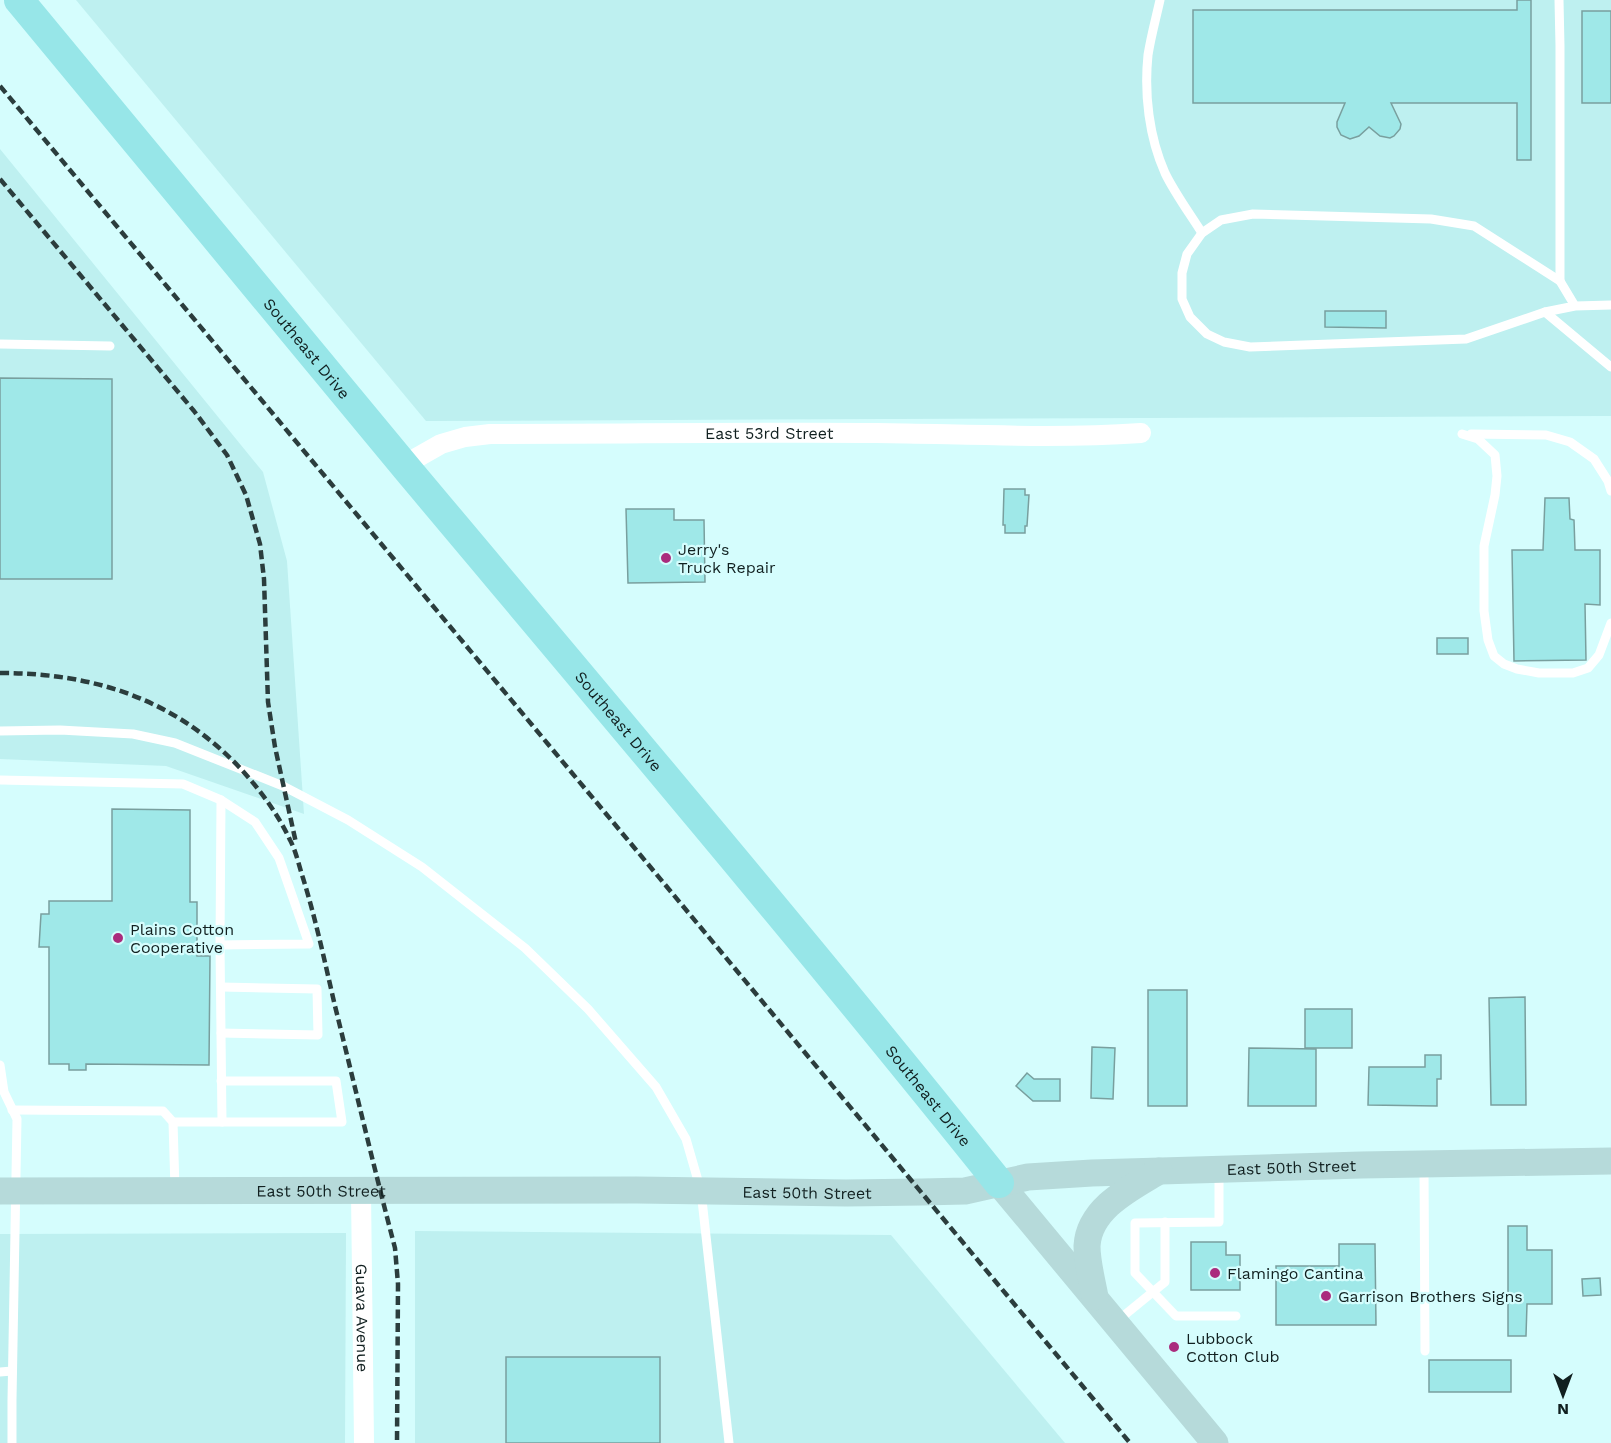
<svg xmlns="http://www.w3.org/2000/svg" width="1611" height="1443" font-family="'Work Sans',sans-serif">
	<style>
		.built { fill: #bef0f0 }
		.building { fill: #9fe8e8; stroke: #799f9e; stroke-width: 1.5 }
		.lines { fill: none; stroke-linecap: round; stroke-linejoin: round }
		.service { stroke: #fff; stroke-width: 9 }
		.minor { stroke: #fff; stroke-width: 20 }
		.secondary { stroke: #b6dada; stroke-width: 27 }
		.primary { stroke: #97e6e8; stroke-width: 30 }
		.rail { stroke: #2b3d3d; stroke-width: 4.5; stroke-dasharray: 9 4.5; stroke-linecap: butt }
		.poi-dot { fill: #aa2c7d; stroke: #d5fdfd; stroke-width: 2 }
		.labels { text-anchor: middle; stroke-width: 4.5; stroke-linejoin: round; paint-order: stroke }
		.street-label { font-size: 16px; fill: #112020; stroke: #d5fdfd }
		.poi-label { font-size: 16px; fill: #112020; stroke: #d5fdfd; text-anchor: start }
	</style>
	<rect width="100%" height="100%" fill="#d5fdfd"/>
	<g class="built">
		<polygon points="76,0 1611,0 1611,416 426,421"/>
		<polygon points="0,149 263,472 287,561 304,814 166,766 0,759"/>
		<polygon points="415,1231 891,1235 1065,1443 415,1443"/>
		<polygon points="346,1233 345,1443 0,1443 0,1234"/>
	</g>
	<g class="building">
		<polygon points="1517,0 1531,0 1531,160 1517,160 1517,103 1391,103 1401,124 1400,129 1394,136 1390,138 1380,136 1369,127 1359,136 1350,139 1341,135 1337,127 1337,122 1345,103 1193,103 1193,10 1517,10"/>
		<rect x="1582" y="11" width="29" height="92"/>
		<polygon points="1325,311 1386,311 1386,328 1325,327"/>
		<polygon points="0,378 112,379 112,579 0,579"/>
		<polygon points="1004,489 1025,489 1025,495 1029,495 1027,526 1025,526 1025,533 1005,533 1005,525 1003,525"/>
		<polygon points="1545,498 1569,498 1570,519 1574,520 1575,550 1600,550 1600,605 1585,604 1586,660 1514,661 1512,550 1543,550"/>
		<polygon points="626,509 674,509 674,520 704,520 705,582 628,583"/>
		<rect x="1437" y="638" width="31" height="16"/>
		<polygon points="112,809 190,810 190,902 197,902 197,956 210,956 209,1065 86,1064 86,1070 69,1070 69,1064 49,1064 49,947 39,947 41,914 49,914 49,901 112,901"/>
		<rect x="1148" y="990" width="39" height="116"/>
		<polygon points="1525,997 1526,1105 1491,1105 1489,998"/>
		<rect x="1305" y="1009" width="47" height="39"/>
		<polygon points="1092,1047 1115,1048 1113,1099 1091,1098"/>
		<polygon points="1249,1048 1316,1049 1316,1106 1248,1106"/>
		<polygon points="1425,1055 1441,1055 1441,1079 1437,1079 1437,1106 1368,1105 1369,1067 1425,1067"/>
		<polygon points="1027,1073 1034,1079 1060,1079 1060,1101 1033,1101 1016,1086"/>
		<polygon points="1508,1226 1527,1226 1527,1250 1552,1250 1552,1304 1527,1304 1526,1336 1508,1336"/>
		<polygon points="1191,1242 1226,1242 1226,1255 1240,1255 1240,1290 1191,1290"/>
		<polygon points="1339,1244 1375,1244 1376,1325 1276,1325 1276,1266 1339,1266"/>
		<polygon points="1600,1278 1601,1295 1583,1296 1582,1279"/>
		<rect x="506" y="1357" width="154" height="86"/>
		<rect x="1429" y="1360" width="82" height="32"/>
	</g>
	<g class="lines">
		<g class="service">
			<path d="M1160 0C1156 18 1151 36 1148 55 1144 94 1149 137 1165 173 1174 192 1190 214 1202 233"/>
			<polyline points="1559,0 1560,46 1560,281"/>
			<polyline points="1575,306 1560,281 1474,226 1431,219 1253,214 1221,220 1202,233 1187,254 1182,273 1182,299 1190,317 1207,334 1224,342 1250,347 1466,339 1545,312 1575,306 1611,305"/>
			<polyline points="1545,312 1611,367"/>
			<polyline points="0,344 110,346"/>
			<polyline points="1462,434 1478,439 1495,455 1497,476 1495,495 1484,546 1484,611 1488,640 1494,656 1504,664 1517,669 1539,673 1573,673 1588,668 1599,655 1611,623"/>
			<polyline points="1471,434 1546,435 1570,442 1594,459 1608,481 1611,491"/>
			<polyline points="0,731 60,730 133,734 175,743 283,786 348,820 422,867 525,948 588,1009 656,1087 686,1139 701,1191 729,1443"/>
			<polyline points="0,780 183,784 221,800 255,822 279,858 309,944 220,945 222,1122 173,1122 175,1189"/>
			<polyline points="220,945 221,800"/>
			<polyline points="221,987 317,989 318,1035 221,1033"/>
			<polyline points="0,1065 4,1092 17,1119 12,1400 12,1443"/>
			<polyline points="221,1081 336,1081 342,1122 222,1122"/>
			<polyline points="12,1110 163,1111 173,1122"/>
			<polyline points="1424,1167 1425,1351"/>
			<polyline points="1219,1172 1219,1222 1135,1223 1135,1273 1176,1316 1236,1316"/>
			<polyline points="1116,1322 1165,1282 1165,1222"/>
			<polyline points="0,1372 12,1371"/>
		</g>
		<g class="minor">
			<path id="s1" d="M404 465 441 444 465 437 490 434C619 434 748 432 877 433 965 434 1053 439 1141 433"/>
			<path id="s2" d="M361 1192 364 1443"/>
		</g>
		<g class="secondary">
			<polyline points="999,1183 1215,1443"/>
			<path id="s3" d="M0 1191 637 1190 846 1193 922 1192 965 1191 1028 1177 1092 1173 1361 1165 1611 1161"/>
			<path d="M1095 1297C1092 1280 1087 1263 1087 1246 1089 1208 1131 1188 1159 1171"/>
		</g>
		<path class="primary" id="s4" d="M19 0C149 156 278 314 408 470 606 706 806 942 999 1183"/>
		<g class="rail">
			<polyline points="0,86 1130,1443"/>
			<polyline points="0,179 194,411 227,455 246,495 260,544 264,579 268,702 275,747 296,843"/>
			<path d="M0 673C94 673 175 699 241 769 260 790 278 814 290 840 296 851 299 866 303 878 316 920 325 963 335 1006 355 1087 374 1168 395 1248L398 1284 397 1443"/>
		</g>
	</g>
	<g class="poi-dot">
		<circle cx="666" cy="558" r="6"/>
		<circle cx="118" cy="938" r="6"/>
		<circle cx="1215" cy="1273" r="6"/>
		<circle cx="1326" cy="1296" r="6"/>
		<circle cx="1174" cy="1347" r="6"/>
	</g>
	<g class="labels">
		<g class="street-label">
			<text dy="6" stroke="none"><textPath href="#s4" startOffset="452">Southeast Drive</textPath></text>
			<text dy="6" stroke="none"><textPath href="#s1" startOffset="372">East 53rd Street</textPath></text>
			<text dy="6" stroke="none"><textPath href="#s4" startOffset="938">Southeast Drive</textPath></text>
			<text dy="6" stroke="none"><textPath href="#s4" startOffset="1424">Southeast Drive</textPath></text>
			<text dy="6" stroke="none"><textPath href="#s3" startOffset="1293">East 50th Street</textPath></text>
			<text dy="6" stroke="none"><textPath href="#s3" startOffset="321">East 50th Street</textPath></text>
			<text dy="6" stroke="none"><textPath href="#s3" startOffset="807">East 50th Street</textPath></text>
			<text dy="6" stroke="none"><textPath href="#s2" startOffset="126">Guava Avenue</textPath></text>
		</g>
		<g class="poi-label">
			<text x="678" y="555">Jerry's<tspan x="678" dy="18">Truck Repair</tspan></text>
			<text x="130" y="935">Plains Cotton<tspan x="130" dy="18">Cooperative</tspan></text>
			<text x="1227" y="1279">Flamingo Cantina</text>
			<text x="1338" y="1302">Garrison Brothers Signs</text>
			<text x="1186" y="1344">Lubbock<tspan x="1186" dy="18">Cotton Club</tspan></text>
		</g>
	</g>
	<g transform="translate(1563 1395) rotate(180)" stroke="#d5fdfd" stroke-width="4.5" paint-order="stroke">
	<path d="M0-4.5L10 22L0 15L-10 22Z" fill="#112020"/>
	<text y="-9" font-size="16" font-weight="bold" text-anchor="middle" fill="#112020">N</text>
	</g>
</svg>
